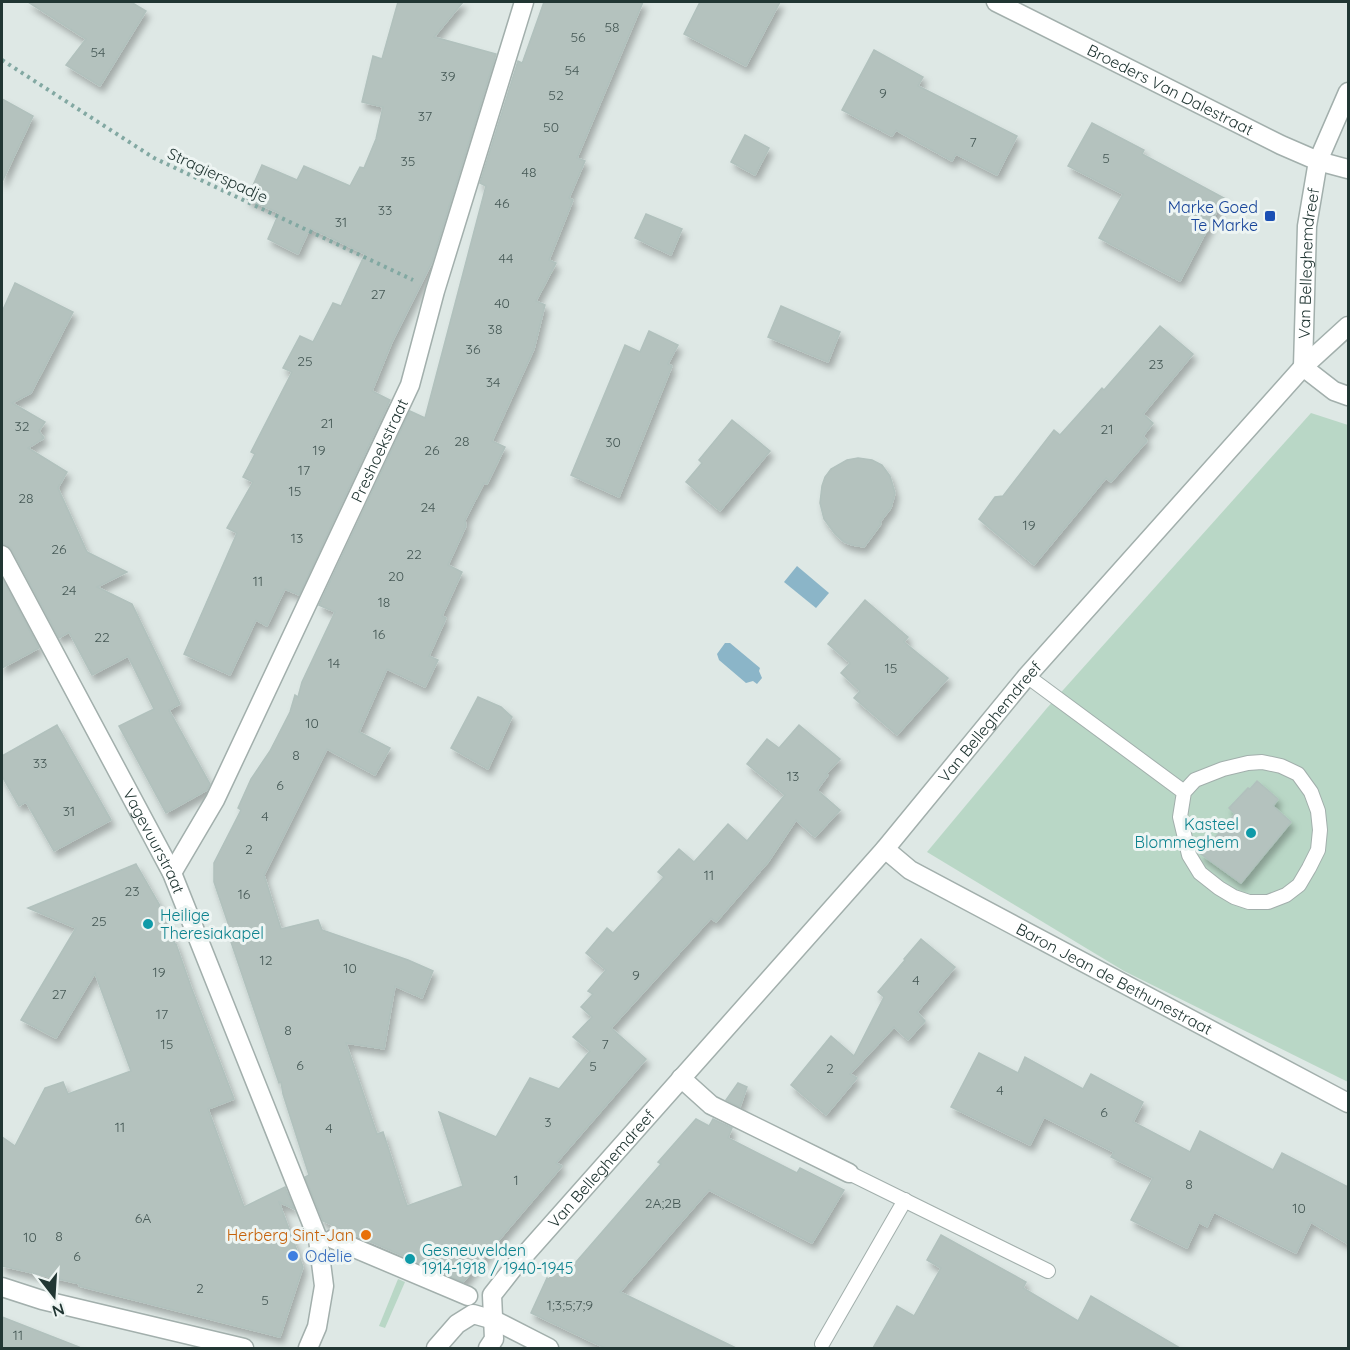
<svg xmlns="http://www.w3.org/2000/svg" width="1350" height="1350" font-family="Quicksand,sans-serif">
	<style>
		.green { fill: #b9d7c6 }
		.water { fill: #8bb5c8 }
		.building { fill: #b4c2be; stroke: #b1c1bd; stroke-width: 1.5; filter: url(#shadow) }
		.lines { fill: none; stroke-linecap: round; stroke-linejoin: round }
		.service-casing { stroke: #a2afac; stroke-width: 16 }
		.pedestrian-casing { stroke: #a2afac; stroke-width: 21 }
		.minor-casing { stroke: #a2afac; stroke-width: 21 }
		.path { stroke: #82a8a2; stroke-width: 4; stroke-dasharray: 3 4.5; stroke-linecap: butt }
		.service { stroke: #fff; stroke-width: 14 }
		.pedestrian { stroke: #fff; stroke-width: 18 }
		.minor { stroke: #fff; stroke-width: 18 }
		.transit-dot { fill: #1a4fb4; stroke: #eef5f3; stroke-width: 2 }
		.culture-dot { fill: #0f9aa8; stroke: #eef5f3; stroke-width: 2 }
		.food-dot { fill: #e8710a; stroke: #eef5f3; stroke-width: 2 }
		.shop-dot { fill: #3f7fe0; stroke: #eef5f3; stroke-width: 2 }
		.labels { text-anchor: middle; stroke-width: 6; stroke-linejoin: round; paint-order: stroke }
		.number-label { font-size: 14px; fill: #465956 }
		.street-label { font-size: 16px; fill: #213633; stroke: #eef5f3 }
		.transit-label { font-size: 16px; fill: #164399; stroke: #eef5f3; text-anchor: end }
		.culture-label { font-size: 16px; fill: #0d838f; stroke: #eef5f3; text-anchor: start }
		.food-label { font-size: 16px; fill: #c56008; stroke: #eef5f3; text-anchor: end }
		.shop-label { font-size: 16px; fill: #366cbe; stroke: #eef5f3; text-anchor: start }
	</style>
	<defs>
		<filter id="shadow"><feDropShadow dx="3.5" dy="6" stdDeviation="3" flood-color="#0004"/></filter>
	</defs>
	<rect width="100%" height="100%" fill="#dee8e5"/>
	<g class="green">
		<polygon points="1311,413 1348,425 1348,1082 1124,971 927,852 1047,708"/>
		<polygon points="398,1279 405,1282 385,1328 379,1326"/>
	</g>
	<g class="water">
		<polygon points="797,566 829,593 816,608 784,582"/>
		<polygon points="725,643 730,643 760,668 759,671 762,678 757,684 753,681 746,683 719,660 717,654"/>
	</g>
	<g class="building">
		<polygon points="28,2 131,2 146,11 100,86 66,65 86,39"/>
		<polygon points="398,2 463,2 434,37 496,54 432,262 392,342 372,391 390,400 299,595 285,589 267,626 256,620 230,675 184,654 237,533 227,528 253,482 243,477 255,454 251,452 292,372 283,368 300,336 313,342 333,303 341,306 365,254 310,228 298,254 268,239 279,213 247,199 262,165 297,180 304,166 350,186 360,167 364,168 376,139 383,107 362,102 373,56 382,59"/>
		<polygon points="544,2 643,2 577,158 585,161 569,198 573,200 549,260 556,263 536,301 545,305 534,349 492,441 505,447 487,484 484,483 465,520 466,526 448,565 462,572 442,616 446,618 429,656 438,660 425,687 387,669 359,732 390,748 375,775 327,749 264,875 281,929 318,920 322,930 408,960 433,971 422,998 395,986 384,1049 346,1043 377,1134 383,1132 407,1206 463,1186 439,1112 496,1137 530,1078 559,1089 590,1051 573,1037 592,1017 581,1007 593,994 588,991 606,970 586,953 607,928 613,933 664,877 658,872 679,849 694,862 728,824 747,841 785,795 747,764 767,739 779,748 799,725 840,759 826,774 828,775 817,790 840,810 815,837 796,820 768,862 716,922 711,918 611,1028 646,1059 556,1163 562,1166 463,1282 323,1221 305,1177 309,1175 283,1094 281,1082 279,1083 231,942 235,940 228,928 228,923 214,882 214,863 241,810 238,808 251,779 270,751 290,712 295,695 298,697 302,682 335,612 319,605 410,411 425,418 486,186 480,183 518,61 522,63 523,61"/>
		<polygon points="700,2 780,2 746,66 684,34"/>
		<polygon points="874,50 923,77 918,86 1017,136 997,175 956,154 952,161 896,130 892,136 842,110"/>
		<polygon points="2,99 33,116 2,182"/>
		<polygon points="1092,123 1144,150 1142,154 1224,198 1180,281 1099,238 1123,194 1068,166"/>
		<polygon points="745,135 769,148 755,175 731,162"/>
		<polygon points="646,214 682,229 671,255 635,238"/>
		<polygon points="15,283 73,312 31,393 12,403 45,422 39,431 44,438 28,448 67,472 58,488 87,552 127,572 97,587 132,604 180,704 169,710 210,784 207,790 166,813 119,726 154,709 128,656 92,675 69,632 59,638 12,550 7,545 2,544 2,312"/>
		<polygon points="781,306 840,332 828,362 768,337"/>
		<polygon points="1160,326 1193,354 1143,414 1153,423 1143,436 1147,441 1111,482 1106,478 1034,565 979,519 995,497 1003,496 1054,430 1060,435 1102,388 1104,390"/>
		<polygon points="649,331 678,345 668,364 672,366 619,497 571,475 625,345 640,352"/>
		<polygon points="732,420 770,451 720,511 686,482 702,463 699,460"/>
		<polygon points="858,458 872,460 882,465 890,476 895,493 891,508 880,522 881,524 864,547 852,545 844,542 835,534 824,519 820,503 822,486 825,477 831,469 847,460"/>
		<polygon points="2,578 39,648 2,668"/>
		<polygon points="865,600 908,637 904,642 948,678 897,735 854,698 860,691 841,673 850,663 828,644"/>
		<polygon points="478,697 501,707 512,717 488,769 451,748"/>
		<polygon points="57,725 111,820 54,851 26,802 19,806 2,776 2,756"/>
		<polygon points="1257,781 1278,799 1273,806 1291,822 1241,883 1201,854 1235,814 1229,808 1248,788 1250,789"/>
		<polygon points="136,864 159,904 175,944 176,944 191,987 234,1099 208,1109 244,1207 285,1187 294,1209 279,1202 303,1267 280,1337 79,1286 80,1284 2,1266 2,1137 15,1146 45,1088 63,1082 68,1094 131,1071 95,973 56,1038 21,1020 76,928 28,908"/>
		<polygon points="921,939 955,967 917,1012 925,1021 908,1040 894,1027 850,1074 857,1078 826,1115 791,1085 831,1036 854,1056 884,997 878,992 905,960 904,959"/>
		<polygon points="979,1053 1018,1073 1025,1057 1083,1089 1091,1074 1143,1102 1133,1122 1190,1152 1200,1131 1273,1170 1282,1153 1348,1187 1348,1244 1311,1222 1296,1253 1214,1212 1207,1227 1199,1222 1187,1248 1131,1220 1153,1178 1111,1157 1114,1152 1044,1117 1030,1145 951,1107"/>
		<polygon points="738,1083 747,1087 740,1107 726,1100"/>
		<polygon points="696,1119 709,1126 713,1119 732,1128 728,1138 797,1173 800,1168 844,1190 812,1243 709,1190 620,1292 736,1348 605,1348 531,1313 547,1278 549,1279 560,1264 570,1269 661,1164 658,1162"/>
		<polygon points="941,1235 1026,1282 1023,1288 1078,1321 1091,1296 1180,1348 873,1348 897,1306 914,1316 941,1268 927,1260"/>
		<polygon points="2,1317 79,1347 78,1348 2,1348"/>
	</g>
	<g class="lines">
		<defs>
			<g id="service">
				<polyline points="1027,676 1184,792 1180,817 1189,855 1200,873 1219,888 1234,897 1249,902 1268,902 1286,895 1299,885 1309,868 1318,850 1320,830 1318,811 1311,792 1298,774 1281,766 1262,762 1248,763 1223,769 1195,780 1184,792"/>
				<polyline points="849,1173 1048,1271"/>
				<polyline points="822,1344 905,1200"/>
			</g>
			<polyline id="pedestrian" points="333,1239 468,1296"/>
			<g id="minor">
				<path id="s1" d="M996 2 1281 145 1318 161 1348 169"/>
				<path id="s2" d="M1303 367 1307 226 1318 161 1348 92"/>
				<polyline points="1303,367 1334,391 1348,396"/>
				<path id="s3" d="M2 555 172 873 318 1239 324 1286 317 1327 308 1348"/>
				<path id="s4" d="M885 849 910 870 1348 1103"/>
				<path id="s5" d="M172 873 215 800 410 385 435 291 524 2"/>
				<polyline points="681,1078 711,1105 849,1173"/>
				<polyline points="2,1287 42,1300 244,1348"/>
				<polyline points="436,1348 457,1324 473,1314 494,1320 549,1348"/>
				<path id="s6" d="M488 1348 494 1339 492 1295 514 1267 885 849 1027 676 1303 367 1348 326"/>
			</g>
		</defs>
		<use href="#service" class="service-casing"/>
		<use href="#pedestrian" class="pedestrian-casing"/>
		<use href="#minor" class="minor-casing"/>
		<polyline class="path" points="2,60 154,158 413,280"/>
		<use href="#service" class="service"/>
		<use href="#pedestrian" class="pedestrian"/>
		<use href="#minor" class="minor"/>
	</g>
	<rect class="transit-dot" x="1264" y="210" width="12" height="12" rx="3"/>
	<g class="culture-dot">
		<circle cx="1251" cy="833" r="6"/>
		<circle cx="148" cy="924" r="6"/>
		<circle cx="410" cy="1259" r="6"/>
	</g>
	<circle class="food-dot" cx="366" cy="1235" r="6"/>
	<circle class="shop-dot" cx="293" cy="1256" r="6"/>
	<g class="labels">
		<g class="number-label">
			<text x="612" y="32">58</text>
			<text x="578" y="42">56</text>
			<text x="98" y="57">54</text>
			<text x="572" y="75">54</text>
			<text x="448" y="81">39</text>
			<text x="883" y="98">9</text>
			<text x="556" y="100">52</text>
			<text x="425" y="121">37</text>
			<text x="551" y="132">50</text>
			<text x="973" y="147">7</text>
			<text x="1106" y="163">5</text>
			<text x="408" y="166">35</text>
			<text x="529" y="177">48</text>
			<text x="502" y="208">46</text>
			<text x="385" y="215">33</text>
			<text x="341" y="227">31</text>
			<text x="506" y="263">44</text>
			<text x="378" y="299">27</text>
			<text x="502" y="308">40</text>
			<text x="495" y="334">38</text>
			<text x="473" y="354">36</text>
			<text x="305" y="366">25</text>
			<text x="1156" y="369">23</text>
			<text x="493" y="387">34</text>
			<text x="327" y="428">21</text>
			<text x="22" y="431">32</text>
			<text x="1107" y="434">21</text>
			<text x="462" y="446">28</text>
			<text x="613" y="447">30</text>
			<text x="319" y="455">19</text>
			<text x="432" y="455">26</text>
			<text x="304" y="475">17</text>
			<text x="295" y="496">15</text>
			<text x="26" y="503">28</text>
			<text x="428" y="512">24</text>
			<text x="1029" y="530">19</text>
			<text x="297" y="543">13</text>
			<text x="59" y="554">26</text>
			<text x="414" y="559">22</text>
			<text x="396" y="581">20</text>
			<text x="258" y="586">11</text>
			<text x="69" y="595">24</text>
			<text x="384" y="607">18</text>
			<text x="379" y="639">16</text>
			<text x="102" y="642">22</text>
			<text x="334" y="668">14</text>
			<text x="891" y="673">15</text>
			<text x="312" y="728">10</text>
			<text x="296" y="760">8</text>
			<text x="40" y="768">33</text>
			<text x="793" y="781">13</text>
			<text x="280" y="790">6</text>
			<text x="69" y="816">31</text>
			<text x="265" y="821">4</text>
			<text x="249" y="854">2</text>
			<text x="709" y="880">11</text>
			<text x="132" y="896">23</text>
			<text x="244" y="899">16</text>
			<text x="99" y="926">25</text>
			<text x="266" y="965">12</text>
			<text x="350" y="973">10</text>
			<text x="159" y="977">19</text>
			<text x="636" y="980">9</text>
			<text x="916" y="985">4</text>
			<text x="59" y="999">27</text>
			<text x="162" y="1019">17</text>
			<text x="288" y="1035">8</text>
			<text x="167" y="1049">15</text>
			<text x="605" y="1049">7</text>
			<text x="300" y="1070">6</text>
			<text x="593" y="1071">5</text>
			<text x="830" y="1073">2</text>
			<text x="1000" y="1095">4</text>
			<text x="1104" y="1117">6</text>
			<text x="548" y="1127">3</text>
			<text x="120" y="1132">11</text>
			<text x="329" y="1133">4</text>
			<text x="516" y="1185">1</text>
			<text x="1189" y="1189">8</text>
			<text x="663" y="1208">2A;2B</text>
			<text x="1299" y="1213">10</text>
			<text x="143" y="1223">6A</text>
			<text x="59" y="1241">8</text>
			<text x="30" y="1242">10</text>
			<text x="77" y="1261">6</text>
			<text x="200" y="1293">2</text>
			<text x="265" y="1305">5</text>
			<text x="570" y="1310">1;3;5;7;9</text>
			<text x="18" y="1340">11</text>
		</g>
		<g class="street-label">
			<text dy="6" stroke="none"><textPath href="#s1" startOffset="195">Broeders Van Dalestraat</textPath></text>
			<text transform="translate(218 175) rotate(25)" y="6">Stragierspadje</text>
			<text dy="6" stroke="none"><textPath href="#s2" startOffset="104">Van Belleghemdreef</textPath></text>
			<text dy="6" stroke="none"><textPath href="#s5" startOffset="471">Preshoekstraat</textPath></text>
			<text dy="6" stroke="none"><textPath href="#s6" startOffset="814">Van Belleghemdreef</textPath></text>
			<text dy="6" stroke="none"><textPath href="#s3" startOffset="324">Vagevuurstraat</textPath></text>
			<text dy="6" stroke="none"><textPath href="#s4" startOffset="264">Baron Jean de Bethunestraat</textPath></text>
			<text dy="6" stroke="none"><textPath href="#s6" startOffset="222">Van Belleghemdreef</textPath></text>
		</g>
		<g class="transit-label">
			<text x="1258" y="213">Marke Goed<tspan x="1258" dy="18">Te Marke</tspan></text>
		</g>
		<g class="culture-label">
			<text x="1239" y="830" text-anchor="end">Kasteel<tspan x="1239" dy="18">Blommeghem</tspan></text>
			<text x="160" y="921">Heilige<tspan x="160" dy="18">Theresiakapel</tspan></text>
			<text x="422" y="1256">Gesneuvelden<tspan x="422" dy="18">1914-1918 / 1940-1945</tspan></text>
		</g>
		<g class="food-label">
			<text x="354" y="1241">Herberg Sint-Jan</text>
		</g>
		<g class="shop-label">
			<text x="305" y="1262">Odelie</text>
		</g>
	</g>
	<rect width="1350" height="1350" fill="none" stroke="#213633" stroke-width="6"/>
	<g transform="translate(54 1296) rotate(163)" stroke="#eef5f3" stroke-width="4.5" paint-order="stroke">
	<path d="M0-4.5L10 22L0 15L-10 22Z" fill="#213633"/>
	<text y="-9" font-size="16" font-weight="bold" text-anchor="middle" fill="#213633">N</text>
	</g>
</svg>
